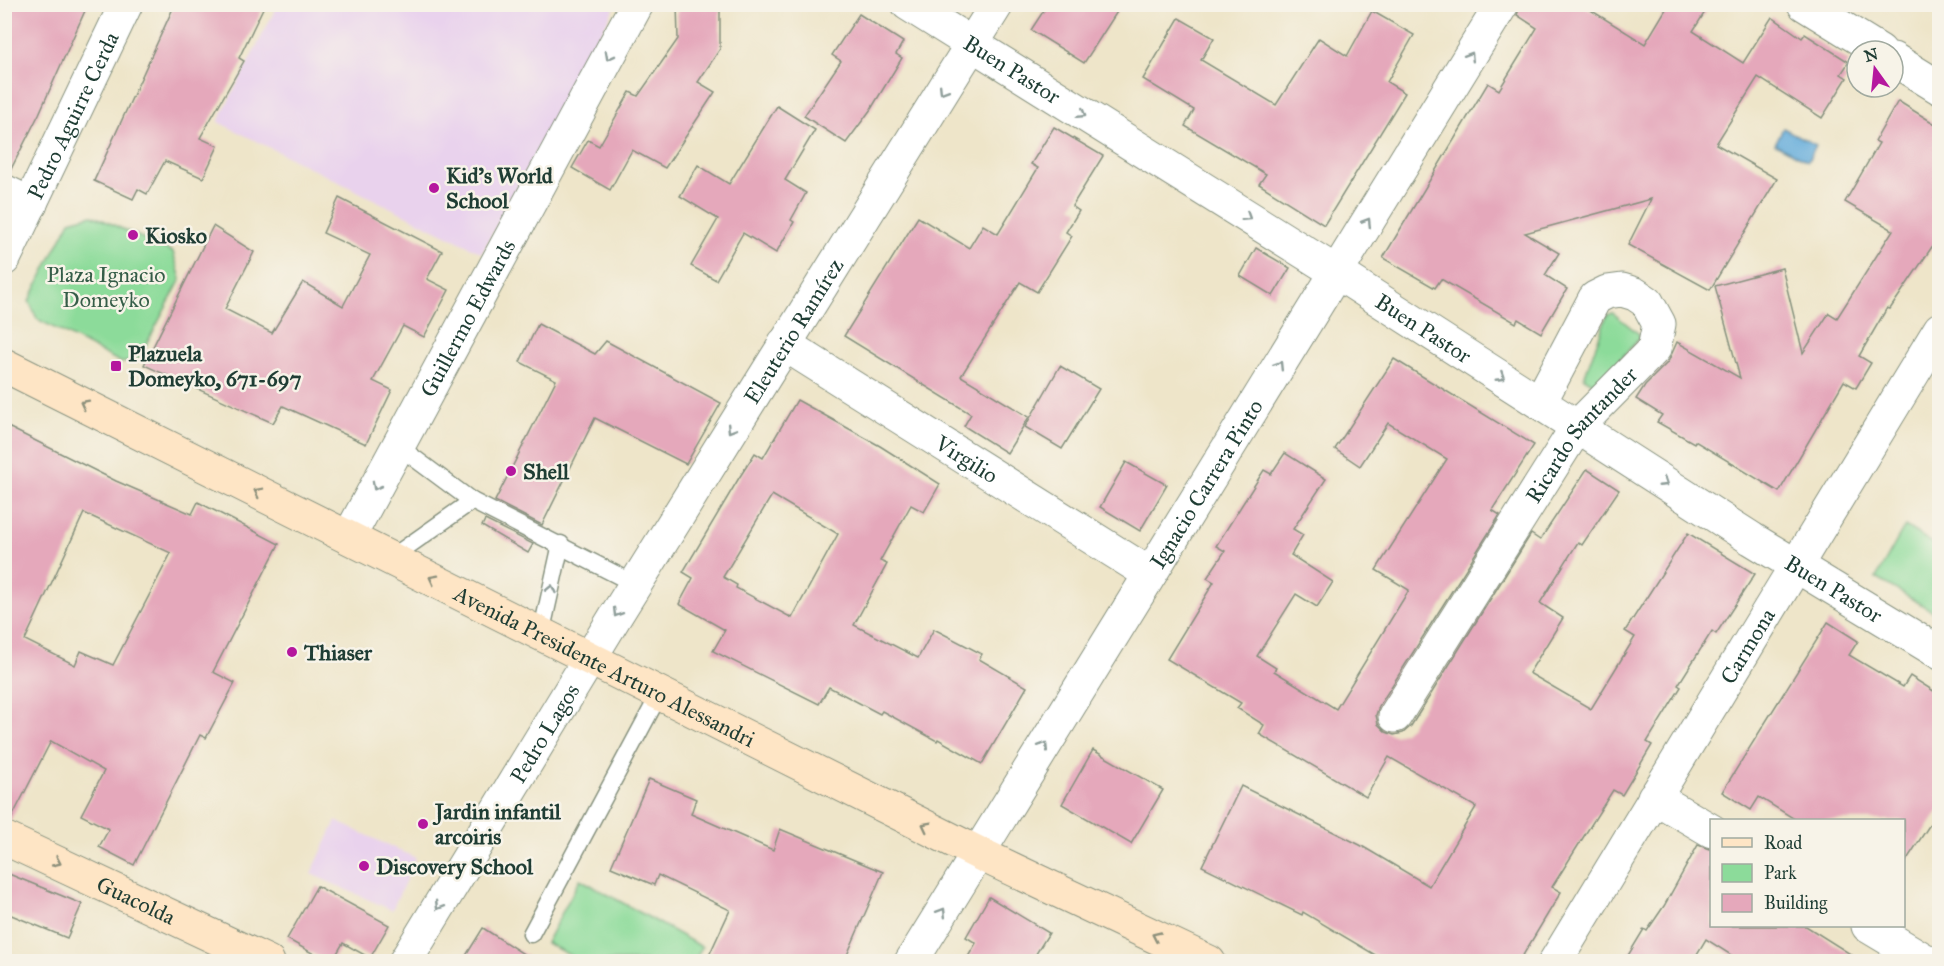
<svg xmlns="http://www.w3.org/2000/svg" width="1944" height="966" font-family="'IM FELL Great Primer',serif">
	<style>
		.built { fill: #e9d2ed }
		.green { fill: #8cdb9a; stroke: #568c67; stroke-width: 1.5 }
		.water { fill: #64acdb; stroke: #427488; stroke-width: 1.5 }
		.building { fill: #e5a8bb; fill-rule: evenodd }
		.lines { fill: none; stroke-linecap: round; stroke-linejoin: round }
		.service-casing { stroke: #86917e; stroke-width: 19 }
		.minor-casing { stroke: #86917e; stroke-width: 35 }
		.tertiary-casing { stroke: #86917e; stroke-width: 35 }
		.secondary-casing { stroke: #86917e; stroke-width: 35 }
		.service { stroke: #fff; stroke-width: 16 }
		.minor { stroke: #fff; stroke-width: 33 }
		.tertiary { stroke: #fff; stroke-width: 33 }
		.secondary { stroke: #fee5c5; stroke-width: 33 }
		.oneway { stroke: #8f9e9a }
		.oneway2 { stroke: #8e917c }
		.poi-dot { fill: #b5179e; stroke: #f7f3e8; stroke-width: 2 }
		.labels { text-anchor: middle; stroke-width: 5; stroke-linejoin: round; paint-order: stroke }
		.street-label { font-size: 22px; fill: #1f3d34; stroke: #f7f3e8 }
		.poi-label { font-size: 22px; font-weight: bold; fill: #1f3d34; stroke: #f7f3e8; text-anchor: start }
		.park-label { font-size: 22px; fill: #355d48; stroke: #f7f3e8 }
	</style>
	<rect width="100%" height="100%" fill="#f7f3e8"/>
	<filter id="ink" filterUnits="userSpaceOnUse"><feTurbulence type="fractalNoise" baseFrequency=".0167" numOctaves="2"/><feDisplacementMap in="SourceGraphic" scale="12" xChannelSelector="R" yChannelSelector="G"/><feConvolveMatrix kernelMatrix="1 2 1 2 8 2 1 2 1" color-interpolation-filters="sRGB"/></filter>
	<filter id="wash" filterUnits="userSpaceOnUse"><feTurbulence type="fractalNoise" baseFrequency=".008" numOctaves="4" result="noise"/><feDisplacementMap in="SourceGraphic" scale="24" xChannelSelector="R" yChannelSelector="G"/><feGaussianBlur stdDeviation="1.35" result="paint"/><feColorMatrix in="noise" values="0 0 0 0 0 0 0 0 0 0 0 0 0 0 0 0 0 1.4 0 .05"/><feComposite in="paint" operator="in"/></filter>
	<g filter="url(#wash)">
		<rect width="100%" height="100%" fill="#eee5c9"/>
		<g class="built">
			<polygon points="278,4 616,4 616,5 482,253 218,122"/>
			<polygon points="336,821 416,858 392,910 311,874"/>
		</g>
		<g class="green">
			<polygon points="92,215 173,252 181,279 139,358 122,363 37,319 29,301 70,221"/>
			<polygon points="1613,313 1639,334 1640,338 1596,385 1584,378 1607,315"/>
			<polygon points="1905,526 1939,547 1939,615 1876,578"/>
			<polygon points="580,879 702,947 694,961 581,961 546,943"/>
		</g>
		<polygon class="water" points="1783,128 1816,145 1808,161 1775,144"/>
		<g id="blocks">
			<g class="building">
				<polygon points="4,4 88,4 39,114 9,173 4,173"/>
				<polygon points="175,4 265,4 239,58 244,61 200,138 218,146 203,178 165,161 147,194 138,189 133,199 94,181"/>
				<polygon points="677,4 720,4 720,49 698,82 715,92 665,168 632,150 610,190 572,168 588,140 599,146 630,92 638,96 678,39"/>
				<polygon points="1048,4 1122,4 1084,63 1031,30"/>
				<polygon points="1521,4 1581,4 1645,44 1669,4 1710,4 1693,31 1743,63 1772,17 1802,38 1805,34 1849,62 1841,74 1847,78 1822,118 1758,77 1716,144 1777,179 1710,290 1628,245 1651,199 1525,233 1559,253 1545,275 1567,289 1541,333 1518,319 1516,323 1441,279 1435,288 1383,258 1488,83 1499,90 1537,28 1517,15"/>
				<polygon points="1372,11 1414,35 1387,82 1405,93 1324,225 1259,184 1266,174 1185,126 1194,110 1143,79 1179,18 1214,38 1201,60 1276,105 1319,38 1347,56"/>
				<polygon points="859,14 903,42 896,54 902,58 871,109 846,143 804,116 841,61 832,55"/>
				<polygon points="1898,101 1940,127 1940,235 1890,309 1887,308 1859,356 1871,363 1856,388 1844,381 1779,492 1695,441 1694,443 1657,422 1662,415 1636,399 1645,385 1668,362 1677,342 1740,378 1715,286 1782,268 1803,353 1829,313 1837,318 1893,230 1845,202 1879,143 1875,141"/>
				<polygon points="777,106 815,130 785,180 806,193 791,220 794,222 776,253 743,233 716,280 691,266 718,219 680,196 698,165 729,184"/>
				<polygon points="1054,127 1103,156 1072,206 1079,211 1066,232 1072,236 1037,292 1020,282 961,376 1029,417 1007,453 964,426 971,414 844,336 918,217 969,248 983,225 998,234 1038,168 1031,164"/>
				<polygon points="339,198 442,251 427,279 449,290 424,337 403,326 373,381 392,390 366,444 283,406 273,423 144,365 213,226 254,252 225,309 272,333 303,282 343,306 370,255 323,233"/>
				<polygon points="1256,248 1290,268 1273,296 1240,276"/>
				<polygon points="538,324 595,354 606,341 721,403 686,464 595,418 542,525 495,501 556,380 520,362"/>
				<polygon points="1394,359 1534,445 1492,510 1500,515 1379,706 1376,715 1378,724 1386,732 1394,735 1403,733 1411,726 1531,534 1540,540 1587,469 1619,490 1582,545 1578,542 1540,603 1563,618 1529,673 1591,709 1635,637 1625,631 1688,533 1755,574 1716,634 1712,631 1678,685 1681,687 1647,742 1652,745 1622,795 1613,790 1552,887 1561,892 1519,962 1387,962 1303,912 1302,915 1202,866 1241,786 1360,845 1429,886 1476,807 1389,757 1366,797 1259,734 1264,725 1237,708 1241,703 1167,659 1214,582 1207,578 1225,551 1216,546 1264,470 1271,474 1285,453 1326,479 1293,529 1303,535 1291,555 1333,582 1317,607 1296,594 1257,656 1276,668 1274,671 1336,709 1409,590 1376,570 1447,459 1388,423 1360,466 1335,449"/>
				<polygon points="1060,366 1099,389 1062,449 1025,427"/>
				<path d="M797 400 880 446 940 484 924 512 911 505 880 561 887 564 854 625 918 658 934 629 982 654 979 659 1027 687 982 764 938 739 937 741 882 711 880 714 829 687 819 704 713 651 725 630 679 604 693 578 683 572 739 478 755 453 763 458ZM772 495 838 534 792 618 736 588 737 585 723 577Z"/>
				<path d="M4 425 116 481 192 514 198 502 279 544 213 672 235 683 206 738 200 735 134 865 99 847 109 829 81 815 104 771 51 741 10 821 4 820ZM84 513 171 553 113 665 81 651 75 665 25 640Z"/>
				<polygon points="1126,462 1167,485 1140,531 1100,507"/>
				<polygon points="485,520 533,544 528,553 482,526"/>
				<polygon points="1828,622 1858,641 1849,655 1903,687 1910,676 1940,695 1940,809 1904,864 1904,820 1796,820 1759,797 1751,810 1722,792"/>
				<polygon points="1093,750 1163,790 1131,844 1062,804"/>
				<polygon points="649,779 696,799 691,814 773,850 780,829 883,872 844,962 706,962 730,910 658,875 654,885 611,867"/>
				<polygon points="1698,845 1712,850 1712,926 1806,926 1863,962 1742,962 1706,939 1694,959 1699,962 1624,962 1644,929 1647,931 1664,906"/>
				<polygon points="4,872 82,904 67,938 4,912"/>
				<polygon points="317,886 389,925 370,958 343,943 332,962 328,962 287,939"/>
				<polygon points="989,897 1049,933 1031,962 965,962 976,943 966,937"/>
				<polygon points="483,928 536,962 462,962"/>
			</g>
		</g>
	</g>
	<g filter="url(#ink)">
		<use href="#blocks" fill-opacity="0" stroke="#86917e" stroke-width="1.5"/>
		<g class="lines">
			<defs>
				<g id="service">
					<polyline points="398,446 472,501 635,584"/>
					<polyline points="391,558 472,501"/>
					<polyline points="541,634 561,544"/>
					<polyline points="531,934 660,693"/>
				</g>
				<g id="minor">
					<path id="s1" d="M908 4 1336 272 1752 539 1940 653"/>
					<polyline points="1804,4 1880,51"/>
					<polyline points="1893,59 1940,88"/>
					<polyline points="4,191 31,204"/>
					<path id="s2" d="M784 344 1150 574"/>
					<path id="s3" d="M349 537 637 4"/>
					<path id="s4" d="M1395 716 1577 427 1654 349 1659 324 1647 302 1635 294 1622 290 1607 292 1595 298 1540 402"/>
					<polyline points="1654,797 1712,831"/>
					<polyline points="1868,926 1928,962"/>
				</g>
				<g id="tertiary">
					<path id="s5" d="M4 259 126 4"/>
					<path id="s6" d="M405 962 615 617 997 4"/>
					<path id="s7" d="M911 962 1502 4"/>
					<path id="s8" d="M1555 962 1940 329"/>
				</g>
				<g id="secondary">
					<path id="s9" d="M4 365 978 853 1209 962"/>
					<path id="s10" d="M4 838 268 962"/>
				</g>
			</defs>
			<use href="#service" class="service-casing"/>
			<use href="#minor" class="minor-casing"/>
			<use href="#tertiary" class="tertiary-casing"/>
			<use href="#secondary" class="secondary-casing"/>
			<use href="#service" class="service"/>
			<use href="#minor" class="minor"/>
			<use href="#tertiary" class="tertiary"/>
			<use href="#secondary" class="secondary"/>
		</g>
		<defs><path id="oneway-chevron" d="M-2-3.5L2.5 0L-2 3.5" fill="none" stroke-width="1.6" stroke-linecap="round" stroke-linejoin="round" transform="scale(1.5)"/></defs>
		<g class="oneway">
			<use href="#oneway-chevron" transform="translate(609 56) rotate(118)"/>
			<use href="#oneway-chevron" transform="translate(1470 56) rotate(-58)"/>
			<use href="#oneway-chevron" transform="translate(943 90) rotate(122)"/>
			<use href="#oneway-chevron" transform="translate(1082 114) rotate(32)"/>
			<use href="#oneway-chevron" transform="translate(1247 217) rotate(32)"/>
			<use href="#oneway-chevron" transform="translate(1367 222) rotate(-58)"/>
			<use href="#oneway-chevron" transform="translate(1279 365) rotate(-58)"/>
			<use href="#oneway-chevron" transform="translate(1501 377) rotate(33)"/>
			<use href="#oneway-chevron" transform="translate(731 429) rotate(122)"/>
			<use href="#oneway-chevron" transform="translate(1664 483) rotate(33)"/>
			<use href="#oneway-chevron" transform="translate(376 486) rotate(119)"/>
			<use href="#oneway-chevron" transform="translate(551 589) rotate(-77)"/>
			<use href="#oneway-chevron" transform="translate(617 613) rotate(121)"/>
			<use href="#oneway-chevron" transform="translate(1044 746) rotate(-58)"/>
			<use href="#oneway-chevron" transform="translate(439 906) rotate(121)"/>
			<use href="#oneway-chevron" transform="translate(942 912) rotate(-58)"/>
		</g>
		<g class="oneway2">
			<use href="#oneway-chevron" transform="translate(84 404) rotate(-153)"/>
			<use href="#oneway-chevron" transform="translate(258 492) rotate(-153)"/>
			<use href="#oneway-chevron" transform="translate(433 579) rotate(-153)"/>
			<use href="#oneway-chevron" transform="translate(926 826) rotate(-153)"/>
			<use href="#oneway-chevron" transform="translate(57 862) rotate(25)"/>
			<use href="#oneway-chevron" transform="translate(1156 936) rotate(-155)"/>
		</g>
	</g>
	<g class="poi-dot">
		<circle cx="434" cy="188" r="6"/>
		<circle cx="133" cy="235" r="6"/>
		<rect x="110" y="360" width="12" height="12" rx="3"/>
		<circle cx="511" cy="471" r="6"/>
		<circle cx="292" cy="652" r="6"/>
		<circle cx="423" cy="824" r="6"/>
		<circle cx="364" cy="866" r="6"/>
	</g>
	<g class="labels">
		<g class="street-label">
			<text dy="8" stroke="none"><textPath href="#s1" startOffset="123">Buen Pastor</textPath></text>
			<text dy="8" stroke="none"><textPath href="#s5" startOffset="159">Pedro Aguirre Cerda</textPath></text>
			<text dy="8" stroke="none"><textPath href="#s3" startOffset="249">Guillermo Edwards</textPath></text>
			<text dy="8" stroke="none"><textPath href="#s1" startOffset="609">Buen Pastor</textPath></text>
			<text dy="8" stroke="none"><textPath href="#s6" startOffset="741">Eleuterio Ramírez</textPath></text>
			<text dy="8" stroke="none"><textPath href="#s4" startOffset="338">Ricardo Santander</textPath></text>
			<text dy="8" stroke="none"><textPath href="#s2" startOffset="216">Virgilio</textPath></text>
			<text dy="8" stroke="none"><textPath href="#s7" startOffset="562">Ignacio Carrera Pinto</textPath></text>
			<text dy="8" stroke="none"><textPath href="#s1" startOffset="1095">Buen Pastor</textPath></text>
			<text dy="8" stroke="none"><textPath href="#s8" startOffset="370">Carmona</textPath></text>
			<text dy="8" stroke="none"><textPath href="#s9" startOffset="672">Avenida Presidente Arturo Alessandri</textPath></text>
			<text dy="8" stroke="none"><textPath href="#s6" startOffset="268">Pedro Lagos</textPath></text>
			<text dy="8" stroke="none"><textPath href="#s10" startOffset="146">Guacolda</textPath></text>
		</g>
		<g class="poi-label">
			<text x="446" y="183">Kid's World<tspan x="446" dy="25">School</tspan></text>
			<text x="145" y="243">Kiosko</text>
			<text x="128" y="361">Plazuela<tspan x="128" dy="25">Domeyko, 671-697</tspan></text>
			<text x="523" y="479">Shell</text>
			<text x="304" y="660">Thiaser</text>
			<text x="435" y="819">Jardin infantil<tspan x="435" dy="25">arcoiris</tspan></text>
			<text x="376" y="874">Discovery School</text>
		</g>
		<g class="park-label">
			<text x="106" y="282">Plaza Ignacio<tspan x="106" dy="25">Domeyko</tspan></text>
		</g>
	</g>
	<rect width="1944" height="966" fill="none" stroke="#f7f3e8" stroke-width="24"/>
	<rect x="1710" y="819" width="195" height="108" fill="#f7f3e8" stroke="#a1aaa0" stroke-width="1.5"/>
	<rect x="1722" y="838" width="30" height="9" fill="#fee5c5" stroke="#a1aaa0" stroke-width="1.5"/>
	<text x="1764" y="849" font-size="18" fill="#1f3d34">Road</text>
	<rect x="1722" y="864" width="30" height="18" fill="#8cdb9a" stroke="#a1aaa0" stroke-width="1.5"/>
	<text x="1764" y="879" font-size="18" fill="#1f3d34">Park</text>
	<rect x="1722" y="894" width="30" height="18" fill="#e5a8bb" stroke="#a1aaa0" stroke-width="1.5"/>
	<text x="1764" y="909" font-size="18" fill="#1f3d34">Building</text>
	<g transform="translate(1875 69) rotate(345)"><circle r="28" fill="#f7f3e8" stroke="#a1aaa0" stroke-width="1.5"/>
	<path d="M0-4.5L10 22L0 15L-10 22Z" fill="#b5179e"/>
	<text y="-9" font-size="16" font-weight="bold" text-anchor="middle" fill="#1f3d34">N</text>
	</g>
</svg>
